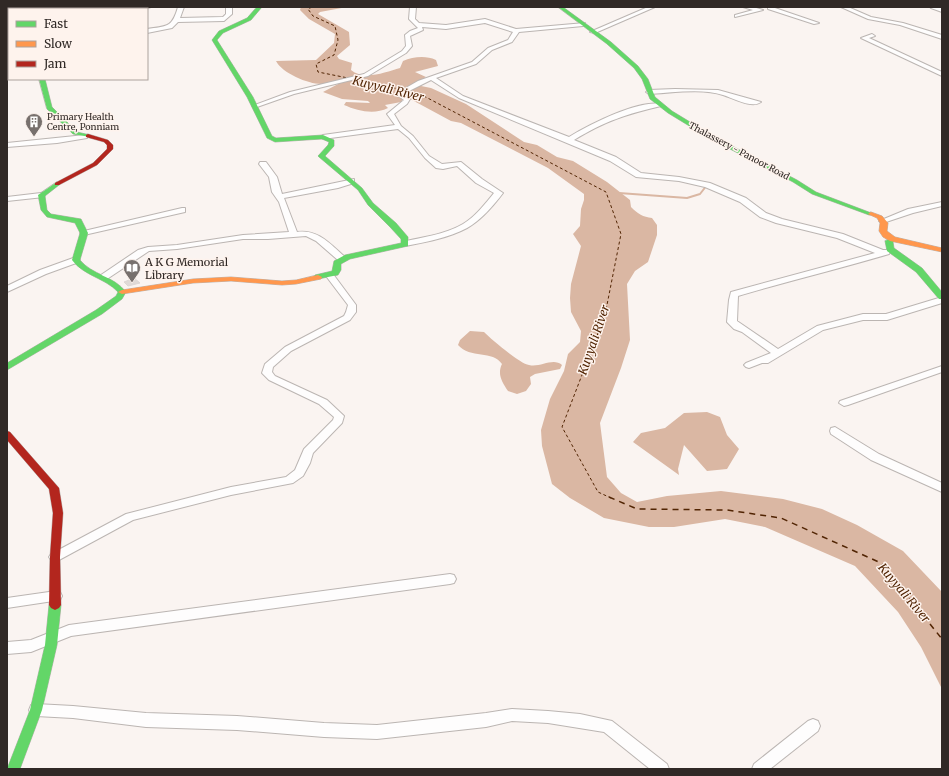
<svg xmlns="http://www.w3.org/2000/svg" width="949" height="776" font-family="Merriweather,serif">
	<style>
		.water { fill: #dab7a3 }
		.lines { fill: none; stroke-linecap: round; stroke-linejoin: round }
		.stream { stroke: #dab7a3; stroke-width: 2 }
		.ferry-far1 { stroke: #512403; stroke-width: 1; stroke-dasharray: 3 2.5; stroke-linecap: butt }
		.ferry { stroke: #512403; stroke-width: 1.5; stroke-dasharray: 6 5; stroke-linecap: butt }
		.building { fill: #e0dad7; stroke: #ddd7d4 }
		.street-casing { stroke: #bbb5b2; stroke-width: 2 }
		.fast-casing { stroke: #bbb5b2; stroke-width: 1 }
		.slow-casing { stroke: #bbb5b2; stroke-width: 1 }
		.jam-casing { stroke: #bbb5b2; stroke-width: 1 }
		.street { fill: #fefdfd; fill-rule: evenodd }
		.fast { fill: #63d668; fill-rule: evenodd }
		.slow { fill: #ff974d; fill-rule: evenodd }
		.jam { fill: #b3261e; fill-rule: evenodd }
		.labels { text-anchor: middle; stroke-width: 3; stroke-linejoin: round; paint-order: stroke }
		.far-poi-label { font-size: 9px; fill: #302926; stroke: #fef3ed; text-anchor: start }
		.far-street-label { font-size: 9px; fill: #302926; stroke: #fef3ed }
		.poi-label { font-size: 11px; fill: #302926; stroke: #fef3ed; text-anchor: start }
		.water-label { font-size: 12px; font-style: italic; fill: #512403; stroke: #fef3ed }
	</style>
	<rect width="100%" height="100%" fill="#faf4f1"/>
	<g class="water">
		<path d="M301 7H347L320 12 318 14 349 32 350 45 337 56 339 59 352 63 351 70C364 81 386 72 400 68L403 61C413 57 425 55 436 60L438 66 415 72 426 77 397 94 403 99 401 102 385 105 388 108C374 115 358 111 344 105L346 102 370 103 368 101 342 99 323 92 340 83C333 82 327 84 321 84 308 84 282 73 276 61L316 60 334 43 335 34 309 19 300 10Z"/>
		<path d="M416 85 431 88 466 104 524 142 537 145 557 157 573 161 607 182 630 200 631 207C638 214 643 217 652 218L657 225V235L648 262 635 271 627 284 630 340 621 368 600 423 607 477 621 493 637 502 667 496 721 491 783 499 822 509 857 525 903 551 942 592V689L921 647 898 612 855 566 765 527 725 519 674 527H649L604 518 570 498 552 484 542 446 541 430 550 399 564 371 568 354 580 342 581 331 571 312 570 298 571 284 581 246 573 234 580 226 581 209 584 200V194L548 168 461 123 451 121 401 94Z"/>
		<path d="M470 331 484 332C491 339 519 363 529 365 540 368 553 357 562 365L560 369 535 374 530 377 531 384 526 391 517 394 508 391C502 382 497 374 502 364 493 350 470 359 458 345L460 340Z"/>
		<polygon points="707,412 720,417 727,435 739,449 727,469 707,471 684,445 678,469 679,475 633,442 641,433 665,428 684,413"/>
	</g>
	<g class="lines">
		<polyline class="stream" points="619,193 687,198 700,194 707,185"/>
		<g class="ferry-far1">
			<polyline points="312,7 308,9 313,16 335,26 338,40 334,55 316,64 318,72 348,78"/>
			<polyline points="355,79 403,90"/>
			<polyline points="408,91 420,94 606,192 621,234 605,315 562,427 598,492 611,498"/>
		</g>
		<polyline class="ferry" points="609,497 637,509 727,510 781,518 881,563 942,639"/>
	</g>
	<polygon class="building" points="134,278 140,283 128,286 124,282"/>
	<g class="lines">
		<defs>
			<g id="street">
				<polygon points="133,7 151,7 144,9 126,9"/>
				<path d="M178 7H184L180 18 223 17 226 14V7H232V14L224 21 178 22 172 28 147 33V29C167 26 172 28 178 7Z"/>
				<path d="M410 7H416L415 19 419 23 446 25 485 19 516 29 585 23V25L583 26 519 32 512 42 492 50 476 64 436 78 463 96 569 137C589 125 637 100 661 104V106C627 114 605 121 574 140L616 157 641 173 679 177 710 183 746 198 766 213 782 219 843 234 883 250H889L890 252 889 254C839 269 788 281 738 296L737 321 778 349 817 326 863 314H886L942 297V303L887 320H863L823 330 768 363H762L749 368 746 367 744 365 746 363 771 353 742 332 734 329 727 322 729 300 731 292 875 253 837 238 776 223 760 217 740 202 705 187 679 181 636 177 610 161 459 98 431 80 403 94 410 99 407 104 394 114 401 126 413 136 429 156 442 164 461 162 482 179 503 193C494 205 480 221 467 228 448 238 426 242 405 246H402V242C422 237 444 235 463 224 475 217 485 204 494 193L476 183 457 166 443 169 436 168 425 158 409 138 398 129 323 139 320 137 323 135 395 125 387 114 404 100 397 95V93L418 81 472 62 488 48 508 40 513 32 485 23 446 29 422 27 423 30 410 36 412 46 406 53 368 76 294 94 257 107 252 106 290 92 364 74 402 51 406 46 405 35 410 31 418 28 409 19Z"/>
				<polygon points="648,7 655,7 595,33 590,32"/>
				<polygon points="743,7 753,7 763,10 735,17 735,15 753,10"/>
				<polygon points="768,7 772,7 819,23 814,24 768,9"/>
				<polygon points="841,7 848,7 871,17 903,23 942,35 942,39 900,25 868,19"/>
				<polygon points="930,7 942,8 942,12 931,8"/>
				<polygon points="9,33 9,37 7,38 7,34"/>
				<polygon points="872,34 875,36 869,38 942,72 942,76 861,38"/>
				<rect x="7" y="49" width="2" height="4"/>
				<rect x="7" y="71" width="2" height="4"/>
				<path d="M675 89 718 90 761 102C752 109 733 98 723 95 700 88 673 93 649 94L646 92 649 90Z"/>
				<polygon points="85,135 87,136 87,138 57,143 7,147 7,143"/>
				<path d="M260 162H266L277 177 282 194 354 179V183L338 188 284 198 297 232C318 229 330 244 345 257L346 259 345 261H339L316 241 306 236 268 239H243L177 249 149 251 107 279H101L100 277 101 275 138 250 148 247 177 245 243 235 289 232 279 202 272 192 269 177 259 164Z"/>
				<polygon points="41,193 45,195 44,197 7,201 7,197"/>
				<polygon points="942,202 942,206 913,213 883,223 879,221 908,209"/>
				<polygon points="182,208 185,208 185,212 84,235 80,233 84,231"/>
				<polygon points="76,257 79,258 80,260 79,262 46,274 7,292 7,286 40,270"/>
				<polygon points="330,273 333,274 356,305 356,312 350,320 291,351 273,367 272,372 275,376 327,400 344,416 342,423 313,453 310,463 303,476 293,483 231,495 133,520 59,560 55,562 51,560 49,557 51,554 126,514 231,487 286,477 295,470 304,449 333,420 334,417 319,404 269,380 262,373 265,364 285,347 344,316 346,312 348,305 326,276"/>
				<polygon points="942,366 942,372 848,405 844,406 839,403 840,401"/>
				<polygon points="835,427 879,454 942,483 942,492 871,460 831,434 830,431 831,428"/>
				<polygon points="450,574 454,575 456,579 454,583 450,584 71,636 31,652 7,654 7,642 31,640 69,625"/>
				<polygon points="56,591 60,592 62,596 60,600 7,608 7,598"/>
				<polygon points="36,704 73,706 146,713 237,716 324,723 377,725 486,713 512,709 548,711 580,714 612,721 667,764 669,769 650,769 604,732 548,723 512,721 486,727 377,739 324,737 237,730 146,727 73,718 36,716 31,715 29,710 31,705"/>
				<polygon points="813,719 818,721 820,726 818,731 770,769 752,769 754,764 808,721"/>
			</g>
			<g id="fast">
				<polygon points="52,7 56,7 57,9 53,9"/>
				<polygon points="257,7 262,7 251,20 223,33 217,40 253,97 272,136 276,138 323,135 334,140 334,146 325,156 362,188 373,203 396,223 408,237 408,246 350,259 341,264 341,270 338,275 318,279 314,277 315,275 332,271 334,261 345,255 401,243 401,239 390,227 368,205 358,190 319,157 318,156 328,145 329,142 322,139 275,142 267,138 247,97 212,40 219,31 247,18"/>
				<polygon points="558,7 563,7 611,42 638,66 648,79 655,97 672,111 713,136 797,180 816,192 874,214 873,215 869,215 812,194 793,182 709,138 668,113 650,99 642,79 634,68 607,44"/>
				<polygon points="39,79 45,79 52,107 77,132 90,135 90,137 73,134 47,109"/>
				<path d="M57 182 60 184 59 185 45 196 47 210 51 214 81 219 88 233 80 260C92 275 114 276 126 292L122 299 102 314 7 370V363L96 310 116 296 118 292C105 278 84 276 72 260L80 233 75 223 47 217 41 210 38 195Z"/>
				<polygon points="893,237 897,239 893,242 894,248 922,268 942,292 942,299 939,299 916,272 887,251 885,241"/>
				<polygon points="55,600 59,602 61,605 57,645 42,710 20,769 7,769 30,710 45,645 49,605 51,602"/>
			</g>
			<g id="slow">
				<polygon points="871,212 882,216 888,223 887,231 895,237 942,248 942,252 890,241 883,237 879,231 880,223 877,218 868,214"/>
				<polygon points="318,275 322,277 321,279 296,284 282,285 231,281 193,283 122,294 118,292 122,290 193,279 231,277 282,281 296,280"/>
			</g>
			<g id="jam">
				<polygon points="88,134 108,140 113,145 113,149 97,165 59,185 55,185 55,183 93,163 107,149 107,145 104,142 86,137 86,135"/>
				<polygon points="7,431 10,432 59,488 63,513 60,557 61,605 59,608 55,610 51,608 49,605 50,557 53,513 49,489 7,440"/>
			</g>
		</defs>
		<use href="#street" class="street-casing"/>
		<use href="#fast" class="fast-casing"/>
		<use href="#slow" class="slow-casing"/>
		<use href="#jam" class="jam-casing"/>
		<use href="#street" class="street"/>
		<use href="#fast" class="fast"/>
		<use href="#slow" class="slow"/>
		<use href="#jam" class="jam"/>
	</g>
	<defs>
		<symbol id="building-pin" viewBox="-11 -11 22 30"><path d="M0 17L-7.5 6A9.5 9.5 0 1 1 7.5 6Z" fill="#77706d" stroke="#fef3ed"/><path d="M-4-6H4V6H1V3H-1V6H-4ZM-2.5-4.3h1.7v1.8h-1.7ZM.8-4.3h1.7v1.8H.8ZM-2.5-1h1.7V.8h-1.7ZM.8-1h1.7V.8H.8Z" fill="#fff"/></symbol>
		<symbol id="library-pin" viewBox="-11 -11 22 30"><path d="M0 17L-7.5 6A9.5 9.5 0 1 1 7.5 6Z" fill="#77706d" stroke="#fef3ed"/><path d="M-6-4Q-3-5.5-.7-3.5V5Q-3 3-6 4ZM6-4Q3-5.5 .7-3.5V5Q3 3 6 4Z" fill="#fff"/></symbol>
	</defs>
	<g fill-rule="evenodd">
		<use href="#building-pin" x="24" y="112" width="20" height="27"/>
		<use href="#library-pin" x="122" y="258" width="20" height="27"/>
	</g>
	<g class="labels">
		<g class="far-poi-label">
			<text x="47" y="120">Primary Health<tspan x="47" dy="10">Centre, Ponniam</tspan></text>
		</g>
		<g class="far-street-label">
			<text transform="translate(739 151) rotate(28)" y="3">Thalassery - Panoor Road</text>
		</g>
		<g class="poi-label">
			<text x="145" y="266">A K G Memorial<tspan x="145" dy="13">Library</tspan></text>
		</g>
		<g class="water-label">
			<text transform="translate(388 89) rotate(14)" y="4">Kuyyali River</text>
			<text transform="translate(594 340) rotate(-71)" y="4">Kuyyali River</text>
			<text transform="translate(904 593) rotate(50)" y="4">Kuyyali River</text>
		</g>
	</g>
	<rect width="949" height="776" fill="none" stroke="#302926" stroke-width="16"/>
	<rect x="8" y="8" width="140" height="72" fill="#fef3ed" stroke="#aca29d"/>
	<rect x="16" y="21" width="20" height="6" fill="#63d668" stroke="#aca29d"/>
	<text x="44" y="28" font-size="12" fill="#302926">Fast</text>
	<rect x="16" y="41" width="20" height="6" fill="#ff974d" stroke="#aca29d"/>
	<text x="44" y="48" font-size="12" fill="#302926">Slow</text>
	<rect x="16" y="61" width="20" height="6" fill="#b3261e" stroke="#aca29d"/>
	<text x="44" y="68" font-size="12" fill="#302926">Jam</text>
</svg>
